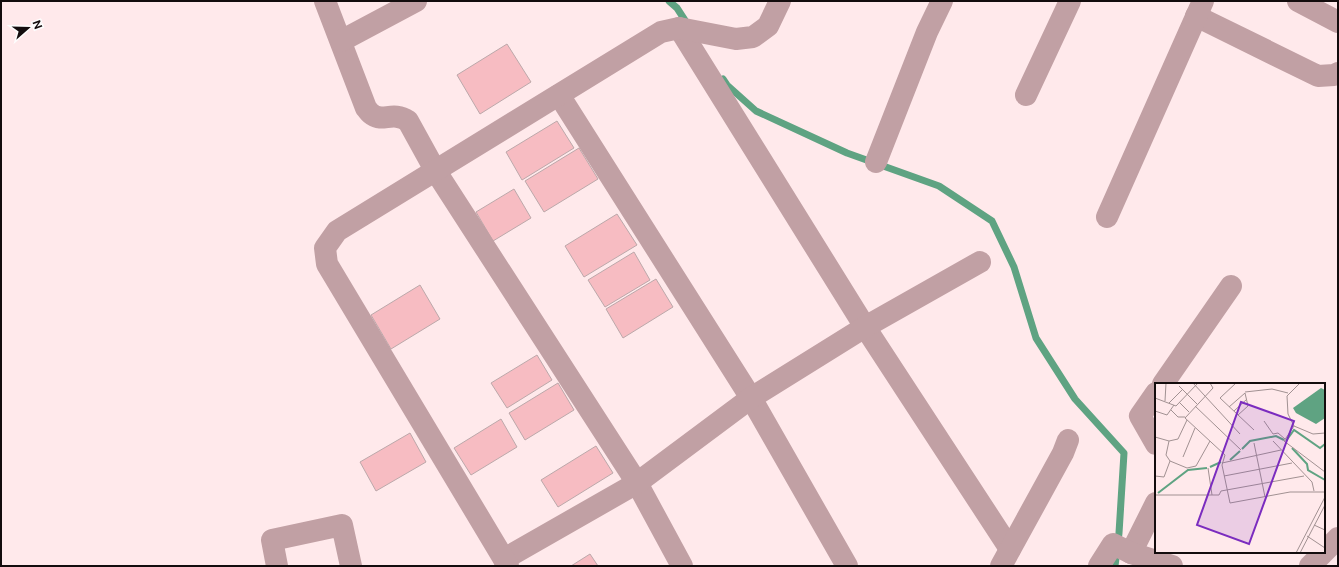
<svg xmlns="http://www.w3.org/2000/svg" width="1339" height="567" font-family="'Public Sans',sans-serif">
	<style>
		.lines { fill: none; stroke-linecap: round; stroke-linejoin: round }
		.stream { stroke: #5fa382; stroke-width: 7 }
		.building { fill: #f7bcc2; stroke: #bca8aa }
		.minor { stroke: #c1a0a4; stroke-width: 22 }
		.inset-river { fill: none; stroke: #5fa382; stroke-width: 2 }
		.inset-road { fill: none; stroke: #a19192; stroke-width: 1 }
		.view { fill: #7b2cbf; fill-opacity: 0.15; stroke: #7b2cbf; stroke-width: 2 }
		.inset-edge { fill: none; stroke: #130c0d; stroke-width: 2 }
	</style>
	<rect width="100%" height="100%" fill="#ffe9eb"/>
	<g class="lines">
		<g class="stream">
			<polyline points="669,1 677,8 688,25"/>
			<polyline points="723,79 727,85 756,111 847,153 939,186 992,221 1014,267 1036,338 1075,399 1124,453 1119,533 1115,566"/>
		</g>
	</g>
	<g class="building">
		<polygon points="507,44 531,82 480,114 457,75"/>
		<polygon points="557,121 574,148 522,180 506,152"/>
		<polygon points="579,148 598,179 544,212 525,181"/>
		<polygon points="514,189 531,218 493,241 476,212"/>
		<polygon points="617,214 637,245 584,277 565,246"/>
		<polygon points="634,252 650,280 605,307 588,280"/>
		<polygon points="656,279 673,307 623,338 606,309"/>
		<polygon points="420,285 440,319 391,349 371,315"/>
		<polygon points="537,355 552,380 507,408 491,383"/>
		<polygon points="558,383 574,410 525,440 509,413"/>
		<polygon points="501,419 517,447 471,475 454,448"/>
		<polygon points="410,433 426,462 376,491 360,462"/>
		<polygon points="596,446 613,473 558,507 541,480"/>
		<polygon points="590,554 598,566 571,566"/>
	</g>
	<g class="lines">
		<g class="minor">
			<path d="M325 1 366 108C368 110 370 114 373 115 383 122 393 111 408 121L435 170 637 483 682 566"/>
			<polyline points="1298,1 1338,22"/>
			<polyline points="1196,16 1318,76 1334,75 1338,73"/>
			<polyline points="679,28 865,327 1010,549"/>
			<polyline points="341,41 416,1"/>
			<polyline points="559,95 751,398 847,566"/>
			<polyline points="1026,95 1070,1"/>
			<polyline points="876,162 927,32 942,1"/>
			<polyline points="1107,217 1203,1"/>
			<polyline points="1163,384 1231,286"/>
			<polyline points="1156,393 1140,416 1156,444"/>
			<polyline points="1131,553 1156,503"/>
			<polyline points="504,559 637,483 751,398 865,327 980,262"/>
			<polyline points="277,566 272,540 342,525 351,566"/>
			<polyline points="508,566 327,264 325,248 337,231 661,32 679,28 736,39 753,37 768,26 780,1"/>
			<polyline points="1001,566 1063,453 1068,440"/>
			<polyline points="1099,566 1113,544 1131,553 1172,566"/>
			<polyline points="1310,566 1338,538"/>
		</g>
	</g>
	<g transform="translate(1155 383)">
		<rect width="170" height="170" fill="#ffe9eb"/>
		<path d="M166 5 170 7V35L161 41 141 30 138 25Z" fill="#5fa382"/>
		<path class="inset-river" d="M131 58 139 47 165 65 170 61M137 65 152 81 153 87 170 97M87 66 95 58 121 53 129 57M75 77 85 68M55 84 66 79M3 110 33 87 52 85"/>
		<path class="inset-road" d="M38 0 85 51M55 0 58 5 30 35 70 72 67 82 75 120 135 109H170M81 0 65 15 99 47M145 0 132 13 133 31 139 43 158 51 170 50M24 3 42 21M90 9 117 6 133 10M0 15 21 23 43 0M10 18 11 0M24 19 34 29M14 20 28 6M40 23 86 67M74 24 90 10 93 23 83 32M16 27 23 34H30M0 28 12 32 19 22M79 28 92 16M109 38 118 51 123 50 130 56M139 43 129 58 170 89M0 54 14 58 11 72 15 78 9 94 0 93M14 58 23 56 32 37M118 58 157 99 159 108M99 60 110 114M28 74 40 45M15 78 32 85 41 83 55 58M67 80 126 67M53 85 57 112M69 93 137 80M0 112H64L66 108 149 93M159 142 170 147M152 153 170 165M141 170 170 114M145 170 170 122"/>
		<path class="view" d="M86 19 139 38 94 161 42 142Z"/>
		<rect width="170" height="170" class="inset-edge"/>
	</g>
	<rect width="1339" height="567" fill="none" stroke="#130c0d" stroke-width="4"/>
	<g transform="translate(28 28) rotate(70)" stroke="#fdfdfd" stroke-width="3" paint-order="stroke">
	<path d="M0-3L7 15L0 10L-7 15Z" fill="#130c0d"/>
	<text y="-6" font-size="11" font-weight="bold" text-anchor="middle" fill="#130c0d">N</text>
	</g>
</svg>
